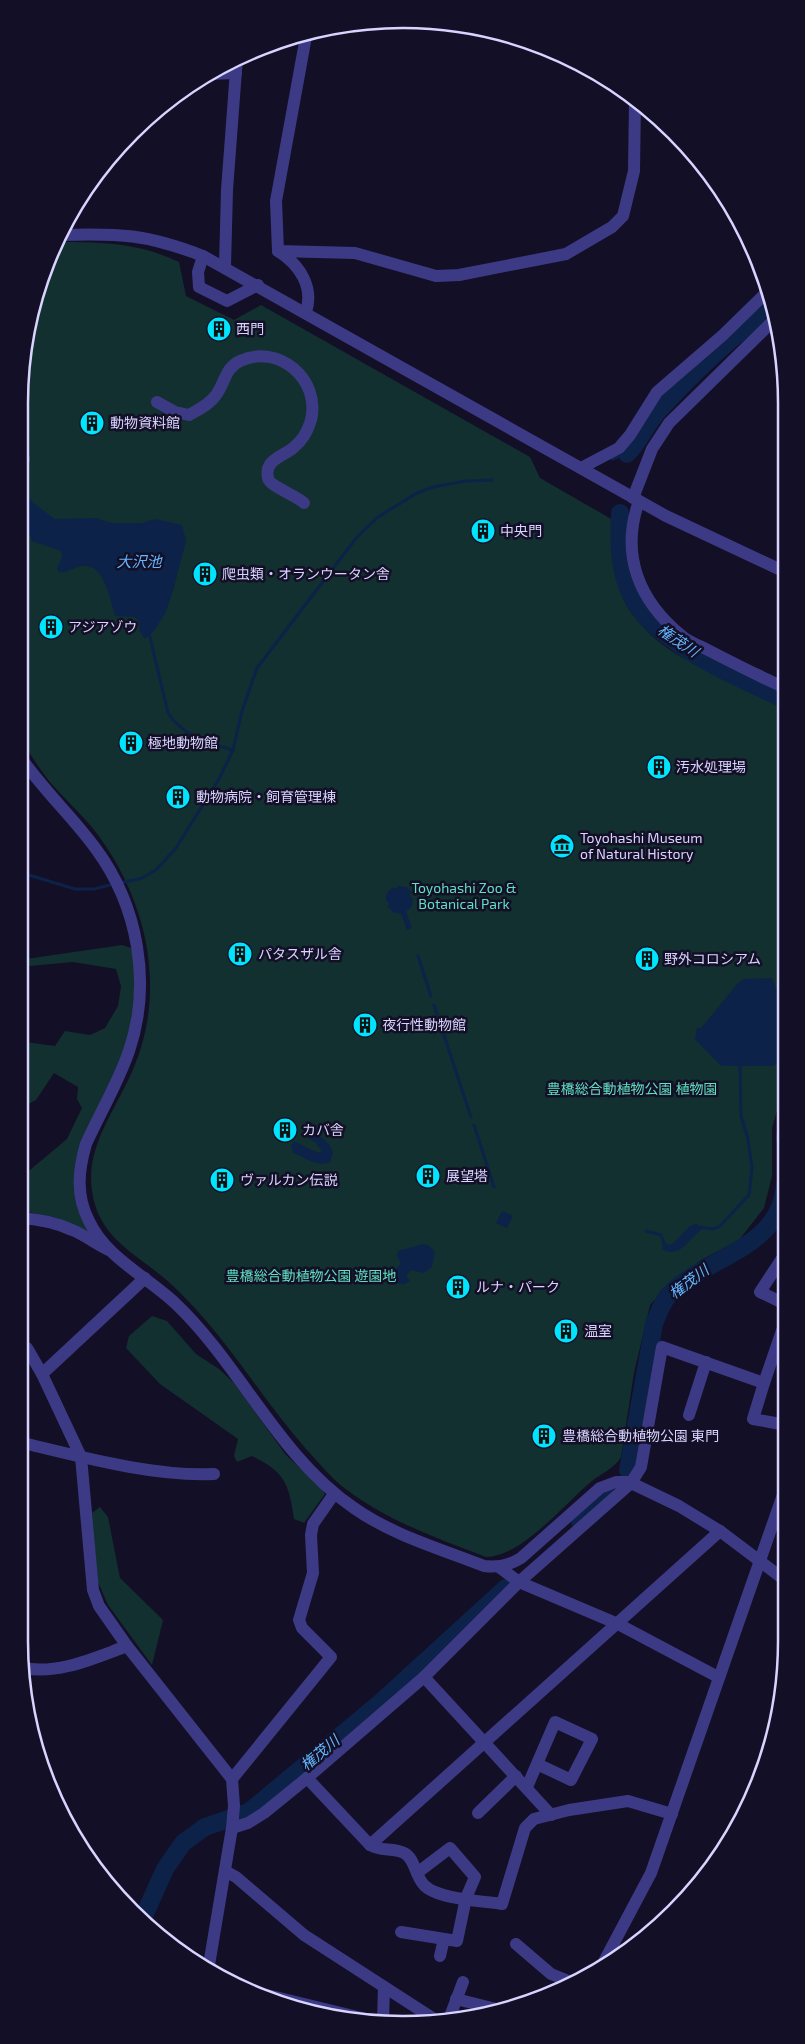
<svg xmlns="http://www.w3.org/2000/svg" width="805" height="2044" font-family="'Exo 2','Noto Sans JP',sans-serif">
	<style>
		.green { fill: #12302f }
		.water { fill: #0c2248 }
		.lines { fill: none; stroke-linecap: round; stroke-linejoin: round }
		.stream { stroke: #0c2248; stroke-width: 3 }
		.river { stroke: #0c2248; stroke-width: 18 }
		.minor { stroke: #3d3a85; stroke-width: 12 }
		.labels { text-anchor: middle; stroke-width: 5; stroke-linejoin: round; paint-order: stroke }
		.poi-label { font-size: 14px; fill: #d9d4ff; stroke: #130f26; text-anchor: start }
		.park-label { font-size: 14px; fill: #5fe0c0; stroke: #130f26 }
		.water-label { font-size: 15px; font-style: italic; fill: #62b6ff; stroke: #130f26 }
		.rim { fill: none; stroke: #d9d4ff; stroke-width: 2.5 }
	</style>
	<rect width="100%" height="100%" fill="#130f26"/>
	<g class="green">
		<path d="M60 242C102 242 140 243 179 262L186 296 234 320 261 305 530 457 540 478 613 520C612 580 624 623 678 655 695 664 714 670 731 678 749 687 766 698 784 708L785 1083 772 1128V1176L764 1208 739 1240 701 1260 670 1283 650 1305 634 1373 621 1457C615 1468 602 1473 592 1481 564 1504 523 1556 486 1557 439 1539 388 1521 347 1490 332 1479 319 1463 306 1449 259 1395 224 1333 172 1285 139 1254 99 1241 92 1191 85 1145 118 1107 134 1067 165 993 149 910 105 845 90 821 67 802 49 781 38 767 29 752 19 737V403L39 279 56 243Z"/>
		<polygon points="122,945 131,948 134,958 136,983 128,1040 102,1100 77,1207 88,1231 57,1218 19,1210 19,1172 30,1170 67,1139 82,1108 77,1099 78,1087 54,1073 36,1100 19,1109 19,1045 25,1042 55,1046 65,1031 90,1035 105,1028 118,1006 121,986 116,969 73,962 19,967 19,960"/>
		<path d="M152 1316 167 1321 196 1354 219 1369 234 1383 286 1455 321 1487 325 1494 304 1523 294 1519C289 1484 285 1472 252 1456L237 1462 234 1456 238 1439 160 1384 126 1348 129 1336Z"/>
		<polygon points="100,1507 108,1517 120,1578 163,1620 152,1665 108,1605 98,1582 92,1513"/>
	</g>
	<g class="water">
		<path d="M19 489 36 505 55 519 96 518 112 523H142L155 519 182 525 186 541 173 591 165 614 153 632 145 639 140 632 138 620 134 617 115 616C110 601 105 562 81 566 73 567 67 574 59 572L57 569 62 557 61 551 32 541 25 520 19 515Z"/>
		<polygon points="397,886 407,887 412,893 410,894 411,898 413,897 412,906 406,912 412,928 407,930 401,914 393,912 387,906 389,905 388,901 386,902 386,894 393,887 394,889 397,888"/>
		<polygon points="772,978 776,989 785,986 785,1053 774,1066 721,1066 695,1039 697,1028 701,1028 739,982 744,979"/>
		<path d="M305 1131C316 1131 331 1142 333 1153L330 1162C318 1168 304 1157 293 1153L291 1146 294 1141 318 1153 322 1151 315 1142 301 1134Z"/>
		<polygon points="502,1211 513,1216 507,1228 496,1223"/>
		<path d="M696 1224 704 1228C692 1234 680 1261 662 1249L663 1242 670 1245C681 1240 683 1227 696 1224Z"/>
		<polygon points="423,1244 430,1246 435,1252 432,1267 424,1273 411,1270 406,1276 410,1281 405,1284 393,1283 389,1272 391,1267 396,1269 401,1263 397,1256 398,1251"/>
	</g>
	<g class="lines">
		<g class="stream">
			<polyline points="612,459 627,454"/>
			<path d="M149 633 168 713C183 736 208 743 233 750"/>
			<polyline points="19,872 75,889 94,889 114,884"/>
			<polyline points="120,883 142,878 156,870 176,848 219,779 233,750 242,711 257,668 357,537 378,517 417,493 433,487 466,481 492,480"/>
			<polyline points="418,956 431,996"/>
			<polyline points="434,1005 471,1117"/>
			<polyline points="474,1125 494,1187"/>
			<polyline points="701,1227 712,1229 719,1227 749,1195 752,1168 748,1139 741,1116 740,1066"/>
			<polyline points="646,1231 661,1235 664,1244"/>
		</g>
		<g class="river">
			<path d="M627 454C641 440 647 422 661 408 682 385 705 362 729 341 744 329 758 323 771 309"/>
			<path d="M620 513C619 541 618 568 631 595 652 642 739 678 784 699"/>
			<polyline points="785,1136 785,1140"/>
			<path d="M628 1470 654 1324C658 1314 661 1304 668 1296 706 1255 781 1250 785 1184"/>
			<polyline points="580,1521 606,1496"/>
			<polyline points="143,1918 165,1869 183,1843 205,1827 249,1812 380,1703 506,1588"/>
		</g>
		<g class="minor">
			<polyline points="208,74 236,73"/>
			<path d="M59 235C119 233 147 234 203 256L666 516 783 571"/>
			<polyline points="278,251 355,253 436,276 459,275 566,254 612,227 623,216 634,171 635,100"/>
			<polyline points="278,251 276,201 307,31"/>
			<path d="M278 251C300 265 314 287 306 312"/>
			<polyline points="203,256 198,272 199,287 227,301 258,285"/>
			<polyline points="225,266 227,190 237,57"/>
			<path d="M157 402 175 412 189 415C199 409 209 405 216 395 225 383 225 368 240 361 278 343 321 379 311 420 308 431 302 441 293 448 282 457 264 460 268 478 269 486 297 496 304 503"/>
			<polyline points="19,466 21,467 24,459"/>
			<polyline points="581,468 619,448 630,435 657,392 723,335 767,292"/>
			<polyline points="633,498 652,449 669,423 774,320"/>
			<path d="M639 501C620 555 639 601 682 636 689 642 700 646 708 650 733 663 758 676 784 687"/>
			<path d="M19 755C42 789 72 816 96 849 138 906 152 983 129 1051 118 1083 100 1113 86 1144 78 1171 76 1196 89 1221 106 1258 148 1277 176 1304 241 1366 278 1456 354 1508 392 1535 441 1549 484 1566 499 1568 510 1565 521 1558L600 1488 616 1482H629L679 1506 720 1531 786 1581"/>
			<path d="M19 1218C37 1219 55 1222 72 1230 85 1235 96 1244 109 1250"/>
			<polyline points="785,1254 760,1292 785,1304"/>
			<polyline points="145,1278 42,1374 81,1457 93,1590 99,1606 127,1646 232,1779 234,1806 232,1828 208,1971"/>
			<polyline points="19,1347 27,1348 42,1374"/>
			<polyline points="764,1383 753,1419 786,1425"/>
			<polyline points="689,1415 706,1362"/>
			<path d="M19 1442C78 1456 153 1477 214 1474"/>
			<polyline points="499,1567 519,1582 618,1624 718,1677"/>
			<path d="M23 1668C58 1675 94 1658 127 1646"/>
			<polyline points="424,1677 551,1815"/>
			<path d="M307 1778 370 1845C381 1852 393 1847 404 1853 415 1858 415 1876 424 1885 436 1899 483 1901 502 1904L525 1828 534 1819 569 1810 628 1801 672 1814"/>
			<polyline points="232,1779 331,1657 302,1628 299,1620 313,1573 311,1535 313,1524 334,1494"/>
			<polyline points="527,1787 555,1722 592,1739 571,1780 537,1764"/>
			<polyline points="478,1813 516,1776"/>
			<polyline points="232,1828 248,1823 264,1813 307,1778 424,1677 519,1582 631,1483 641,1467 662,1347 764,1383 785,1322"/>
			<polyline points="370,1845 720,1531"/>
			<polyline points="225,1871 236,1877 304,1935 434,2019"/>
			<polyline points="401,1932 457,1941 466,1898 475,1877 450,1848 417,1873"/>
			<polyline points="516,1944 551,1974 571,1982"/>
			<polyline points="440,1956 444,1939"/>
			<polyline points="599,1971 651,1873 786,1486"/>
			<polyline points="246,1990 374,2021"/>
			<polyline points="456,1999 496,2009"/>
			<polyline points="449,2019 463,1982"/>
			<polyline points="383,2021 384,1987"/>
		</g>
	</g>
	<defs>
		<symbol id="building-disc" viewBox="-11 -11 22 22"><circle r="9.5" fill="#00e5ff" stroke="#130f26"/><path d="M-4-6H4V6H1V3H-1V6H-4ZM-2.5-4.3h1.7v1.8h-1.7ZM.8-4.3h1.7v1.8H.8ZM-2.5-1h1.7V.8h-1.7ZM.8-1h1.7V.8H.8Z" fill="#111"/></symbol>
		<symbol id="museum-disc" viewBox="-11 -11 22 22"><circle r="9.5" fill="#00e5ff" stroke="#130f26"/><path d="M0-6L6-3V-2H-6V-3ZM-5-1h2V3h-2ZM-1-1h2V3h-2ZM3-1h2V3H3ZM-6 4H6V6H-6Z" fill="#111"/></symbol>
	</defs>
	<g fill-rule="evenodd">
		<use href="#building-disc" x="205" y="315" width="28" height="28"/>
		<use href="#building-disc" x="78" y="409" width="28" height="28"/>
		<use href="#building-disc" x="469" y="517" width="28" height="28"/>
		<use href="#building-disc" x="191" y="560" width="28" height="28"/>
		<use href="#building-disc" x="37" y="613" width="28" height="28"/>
		<use href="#building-disc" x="117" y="729" width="28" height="28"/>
		<use href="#building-disc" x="645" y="753" width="28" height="28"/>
		<use href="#building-disc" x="164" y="783" width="28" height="28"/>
		<use href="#museum-disc" x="548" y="832" width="28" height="28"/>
		<use href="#building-disc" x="226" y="940" width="28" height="28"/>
		<use href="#building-disc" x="633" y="945" width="28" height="28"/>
		<use href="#building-disc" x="351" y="1011" width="28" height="28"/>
		<use href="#building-disc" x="271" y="1116" width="28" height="28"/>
		<use href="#building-disc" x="414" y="1162" width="28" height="28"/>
		<use href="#building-disc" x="208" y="1166" width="28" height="28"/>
		<use href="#building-disc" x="444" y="1273" width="28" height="28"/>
		<use href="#building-disc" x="552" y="1317" width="28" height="28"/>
		<use href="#building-disc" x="530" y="1422" width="28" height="28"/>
	</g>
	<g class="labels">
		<g class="poi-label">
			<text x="236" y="334">西門</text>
			<text x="110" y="428">動物資料館</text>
			<text x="500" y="536">中央門</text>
			<text x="222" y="579">爬虫類・オランウータン舎</text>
			<text x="68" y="632">アジアゾウ</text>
			<text x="148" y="748">極地動物館</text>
			<text x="676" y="772">汚水処理場</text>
			<text x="196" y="802">動物病院・飼育管理棟</text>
			<text x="580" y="843">Toyohashi Museum<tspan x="580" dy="16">of Natural History</tspan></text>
			<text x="258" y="959">パタスザル舎</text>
			<text x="664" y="964">野外コロシアム</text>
			<text x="382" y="1030">夜行性動物館</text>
			<text x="302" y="1135">カバ舎</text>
			<text x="446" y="1181">展望塔</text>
			<text x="240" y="1185">ヴァルカン伝説</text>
			<text x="476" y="1292">ルナ・パーク</text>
			<text x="584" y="1336">温室</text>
			<text x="562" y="1441">豊橋総合動植物公園 東門</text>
		</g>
		<g class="park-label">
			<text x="464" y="893">Toyohashi Zoo &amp;<tspan x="464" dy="16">Botanical Park</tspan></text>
			<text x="632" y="1094">豊橋総合動植物公園 植物園</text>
			<text x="311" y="1281">豊橋総合動植物公園 遊園地</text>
		</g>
		<g class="water-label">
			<text x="139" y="567">大沢池</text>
			<text transform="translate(678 641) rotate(34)" y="5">権茂川</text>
			<text transform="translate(689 1282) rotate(-37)" y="5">権茂川</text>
			<text transform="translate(320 1753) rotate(-40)" y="5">権茂川</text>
		</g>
	</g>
	<path d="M0 0H805V2044H0ZM403 28H403A375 375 0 0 1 778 403V1641A375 375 0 0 1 403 2016H403A375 375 0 0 1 28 1641V403A375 375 0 0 1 403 28Z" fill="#130f26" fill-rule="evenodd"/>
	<path class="rim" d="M403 28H403A375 375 0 0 1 778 403V1641A375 375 0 0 1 403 2016H403A375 375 0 0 1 28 1641V403A375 375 0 0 1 403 28Z"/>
</svg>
